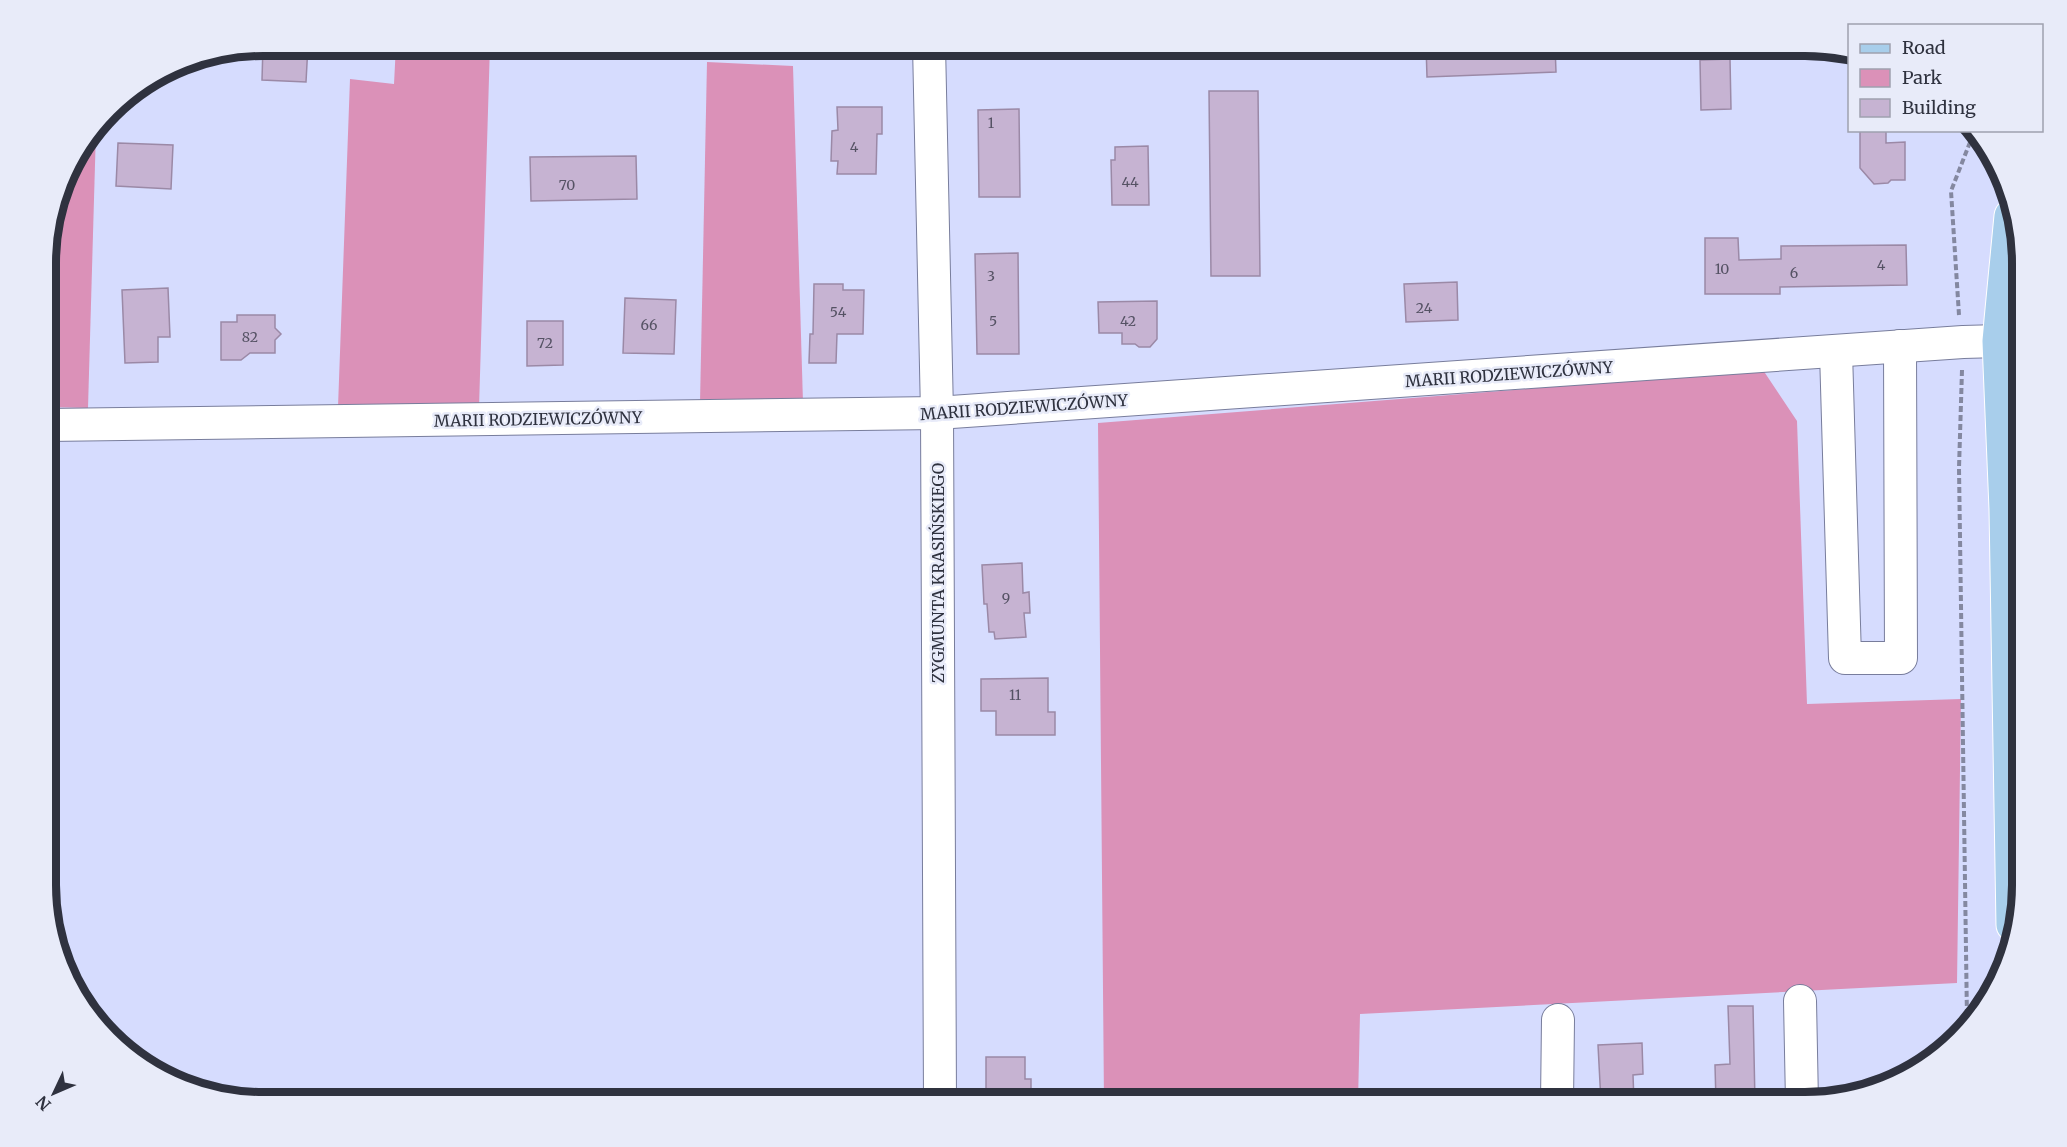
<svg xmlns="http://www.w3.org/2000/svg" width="2067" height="1147" font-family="Merriweather,serif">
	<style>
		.green { fill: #db91b8 }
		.building { fill: #c6b3d2; stroke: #9b89a6; stroke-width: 1.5 }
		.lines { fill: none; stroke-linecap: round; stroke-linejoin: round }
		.minor-casing { stroke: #787d9c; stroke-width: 34 }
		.major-casing { stroke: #fff; stroke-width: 35 }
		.path { stroke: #8488a0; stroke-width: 4; stroke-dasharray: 6 3; stroke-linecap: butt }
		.minor { stroke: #fff; stroke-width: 32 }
		.major { stroke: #a8ceeb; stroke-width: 33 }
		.labels { text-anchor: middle; stroke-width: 5; stroke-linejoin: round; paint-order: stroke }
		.number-label { font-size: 14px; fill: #555264 }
		.street-label { font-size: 16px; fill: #2f323f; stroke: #e8ebf9 }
		.rim { fill: none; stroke: #2f323f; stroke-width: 8 }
	</style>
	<rect width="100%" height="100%" fill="#d6dcfe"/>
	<g class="green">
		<polygon points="396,45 490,45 479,408 338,407 350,79 394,84"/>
		<polygon points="707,62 793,66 803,403 700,404"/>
		<polygon points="96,130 88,408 47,407 47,235 68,166"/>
		<polygon points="1763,370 1797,421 1807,704 1961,699 1957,983 1360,1014 1358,1102 1104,1102 1098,423"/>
	</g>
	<g class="building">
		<polygon points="263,45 308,45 306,82 262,80"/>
		<polygon points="1426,45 1494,45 1494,48 1555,45 1556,72 1427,77"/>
		<polygon points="1730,59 1731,109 1701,110 1700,60"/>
		<polygon points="1209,91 1258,91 1260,276 1211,276"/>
		<polygon points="837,107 882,107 882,134 877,134 876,174 837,174 838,161 831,161 832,131 838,130"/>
		<polygon points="1019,109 1020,197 979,197 978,110"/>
		<polygon points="1860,130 1886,130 1886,143 1905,142 1905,180 1891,180 1888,183 1874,184 1860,168"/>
		<polygon points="118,143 173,145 171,189 116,186"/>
		<polygon points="1148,146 1149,205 1112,205 1111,160 1115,160 1115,147"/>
		<polygon points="636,156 637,199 531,201 530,157"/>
		<polygon points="1705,238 1738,238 1739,260 1781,259 1781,246 1906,245 1907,285 1780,287 1780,294 1705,294"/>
		<polygon points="1018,253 1019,354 977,354 975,254"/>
		<polygon points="1457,282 1458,320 1406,322 1404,284"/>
		<polygon points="814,284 843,284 843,290 864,290 863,334 837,334 836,363 809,363 810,334 813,334"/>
		<polygon points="168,288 170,337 158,337 158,362 125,363 122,290"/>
		<polygon points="625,298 676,300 674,354 623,353"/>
		<polygon points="1157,301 1157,339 1150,347 1139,347 1135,344 1122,344 1122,333 1099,333 1098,302"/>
		<polygon points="237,315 275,315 275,328 281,334 275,340 275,353 250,353 241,360 221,360 221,322 237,322"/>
		<polygon points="527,321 563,321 563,365 527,366"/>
		<polygon points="1022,563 1023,593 1029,592 1030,613 1024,613 1026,637 995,639 994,632 989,632 987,604 984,604 982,565"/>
		<polygon points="1048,678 1048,712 1055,712 1055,735 996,735 996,711 981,711 981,679"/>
		<polygon points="1728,1006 1753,1006 1755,1102 1716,1102 1715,1065 1730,1064"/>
		<polygon points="1642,1043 1643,1074 1633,1075 1634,1102 1601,1102 1598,1045"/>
		<polygon points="986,1057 1025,1057 1025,1079 1031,1079 1031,1102 986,1102"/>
	</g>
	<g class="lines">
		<defs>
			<g id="minor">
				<polyline points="929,45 937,413 940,1102"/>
				<polyline points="1836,352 1845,658 1901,658 1900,346"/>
				<polyline points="47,425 937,413 1963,342 1999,341"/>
				<polyline points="1800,1001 1802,1102"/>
				<polyline points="1557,1102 1558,1020"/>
			</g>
			<polyline id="major" points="2011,216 1999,341 2006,509 2013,925"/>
		</defs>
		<use href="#minor" class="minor-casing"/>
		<use href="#major" class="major-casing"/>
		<g class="path">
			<polyline points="1959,315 1951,191 1974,132"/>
			<polyline points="1962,370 1959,468 1967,1019"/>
		</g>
		<use href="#minor" class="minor"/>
		<use href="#major" class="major"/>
	</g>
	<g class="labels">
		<g class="number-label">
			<text x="991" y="128">1</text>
			<text x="854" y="152">4</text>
			<text x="1130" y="187">44</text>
			<text x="567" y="190">70</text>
			<text x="1881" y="270">4</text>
			<text x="1722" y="274">10</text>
			<text x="1794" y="278">6</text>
			<text x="991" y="281">3</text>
			<text x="1424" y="313">24</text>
			<text x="838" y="317">54</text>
			<text x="993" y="326">5</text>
			<text x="1128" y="326">42</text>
			<text x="649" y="330">66</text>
			<text x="250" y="342">82</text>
			<text x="545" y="348">72</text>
			<text x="1006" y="603">9</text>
			<text x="1015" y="700">11</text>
		</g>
		<g class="street-label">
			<text transform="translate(1509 374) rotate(-4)" y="6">MARII RODZIEWICZÓWNY</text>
			<text transform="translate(1024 407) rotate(-4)" y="6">MARII RODZIEWICZÓWNY</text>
			<text transform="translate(538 419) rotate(-1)" y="6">MARII RODZIEWICZÓWNY</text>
			<text transform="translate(938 573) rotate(-90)" y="6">ZYGMUNTA KRASIŃSKIEGO</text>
		</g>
	</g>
	<path d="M0 0H2067V1147H0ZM263 56H1805A207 207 0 0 1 2012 263V885A207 207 0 0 1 1805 1092H263A207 207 0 0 1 56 885V263A207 207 0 0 1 263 56Z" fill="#e8ebf9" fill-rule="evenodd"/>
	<path class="rim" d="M263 56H1805A207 207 0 0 1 2012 263V885A207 207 0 0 1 1805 1092H263A207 207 0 0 1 56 885V263A207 207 0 0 1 263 56Z"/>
	<rect x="1848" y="24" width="195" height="108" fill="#e8ebf9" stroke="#9ea1af" stroke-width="1.5"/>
	<rect x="1860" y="44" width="30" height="9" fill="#a8ceeb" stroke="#9ea1af" stroke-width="1.5"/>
	<text x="1902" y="54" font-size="18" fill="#2f323f">Road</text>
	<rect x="1860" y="69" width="30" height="18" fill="#db91b8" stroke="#9ea1af" stroke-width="1.5"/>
	<text x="1902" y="84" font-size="18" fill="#2f323f">Park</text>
	<rect x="1860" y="99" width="30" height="18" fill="#c6b3d2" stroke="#9ea1af" stroke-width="1.5"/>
	<text x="1902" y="114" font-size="18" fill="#2f323f">Building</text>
	<g transform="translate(54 1093) rotate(226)" stroke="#e8ebf9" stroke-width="4.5" paint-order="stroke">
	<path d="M0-4.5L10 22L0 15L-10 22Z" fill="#2f323f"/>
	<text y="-9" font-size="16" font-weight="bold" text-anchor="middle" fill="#2f323f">N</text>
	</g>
</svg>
